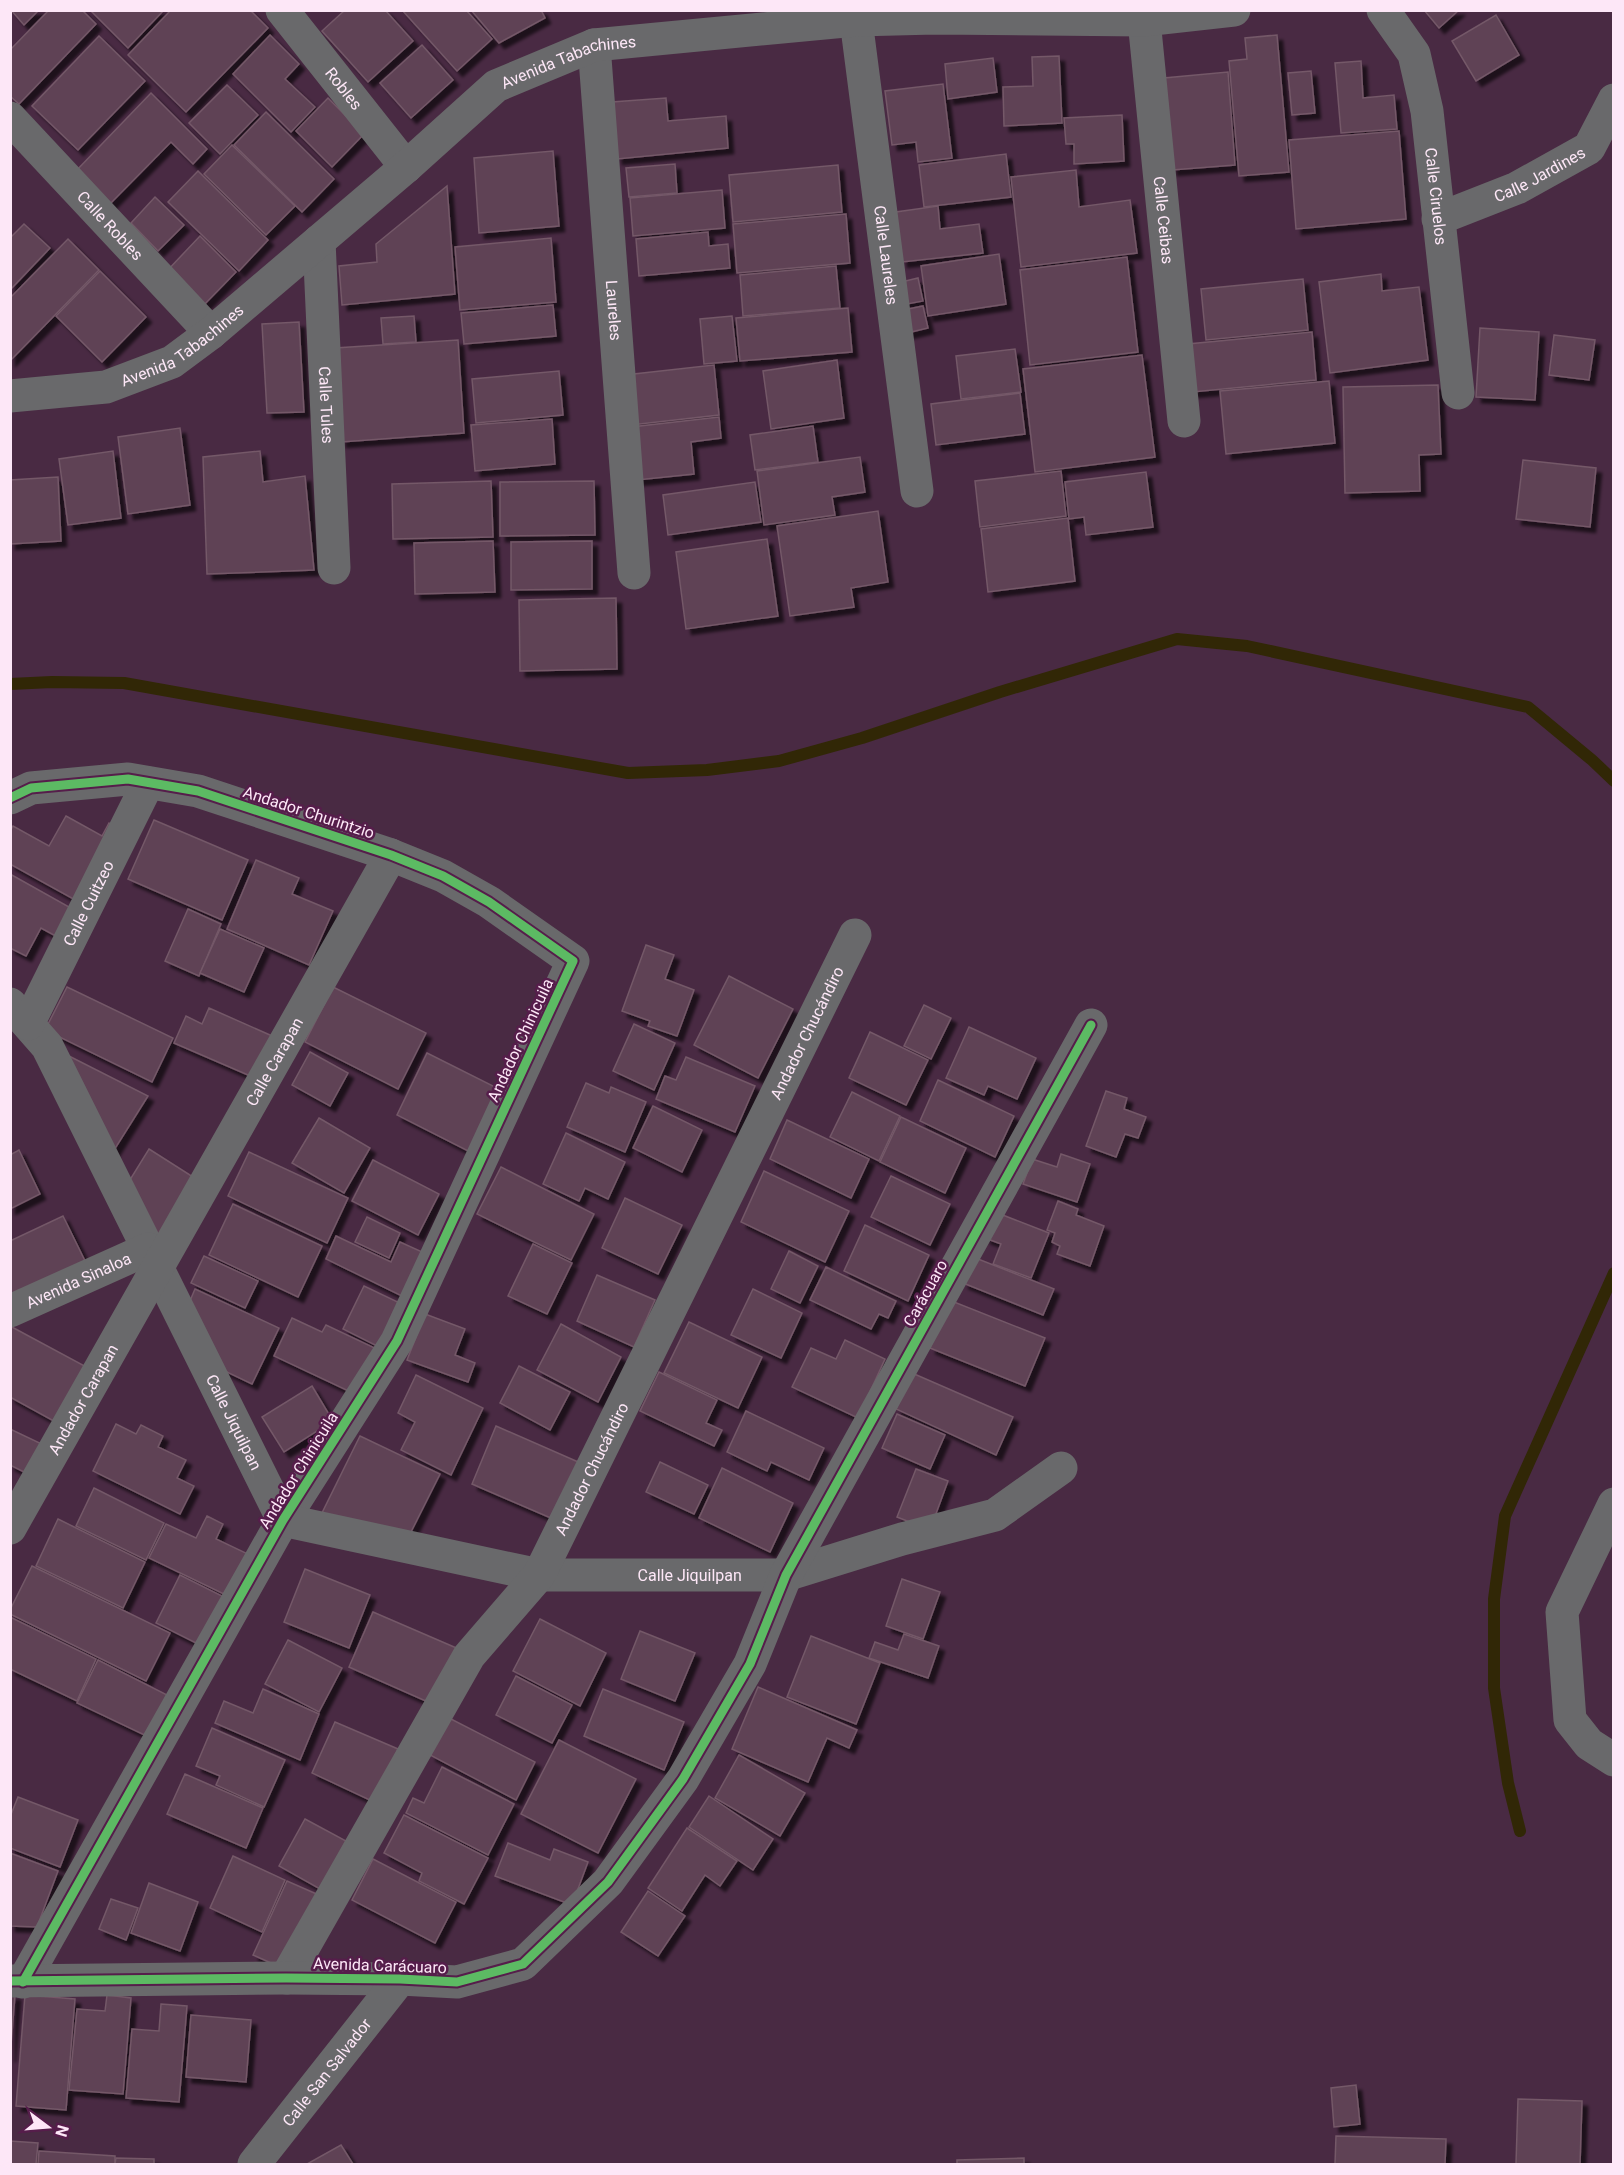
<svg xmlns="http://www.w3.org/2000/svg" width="1624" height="2175" font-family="Roboto,sans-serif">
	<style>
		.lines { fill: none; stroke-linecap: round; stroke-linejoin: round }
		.stream { stroke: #312706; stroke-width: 12 }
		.building { fill: #5e4355; stroke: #745868; stroke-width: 1.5; filter: url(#shadow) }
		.street { stroke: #69696b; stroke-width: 33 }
		.cycleway-casing { stroke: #561d4b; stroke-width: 13 }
		.cycleway { stroke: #5cba63; stroke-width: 9 }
		.labels { text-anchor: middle; stroke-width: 5; stroke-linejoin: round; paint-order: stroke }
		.street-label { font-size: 16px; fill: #fde7f7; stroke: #561d4b }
	</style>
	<defs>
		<filter id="shadow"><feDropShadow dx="5.5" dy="5.5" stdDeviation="1.5" flood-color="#0009"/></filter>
	</defs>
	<rect width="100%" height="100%" fill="#492a43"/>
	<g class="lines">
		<g class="stream">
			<polyline points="10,684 52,682 124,683 628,773 707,770 779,761 862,738 1000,692 1177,639 1247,646 1528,707 1592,760 1614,781"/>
			<polyline points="1520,1831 1508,1783 1494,1688 1494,1599 1505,1516 1614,1273"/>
		</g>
	</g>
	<g class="building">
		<polygon points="11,10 39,10 24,25"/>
		<polygon points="49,10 82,10 96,24 19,104 10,96 10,50"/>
		<polygon points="90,10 164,10 128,48"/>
		<polygon points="171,10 250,10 268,28 186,112 128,55"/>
		<polygon points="345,10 385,10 413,41 368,82 322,31"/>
		<polygon points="402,10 466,10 492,39 457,71"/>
		<polygon points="471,10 541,10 545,18 499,43"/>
		<polygon points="1424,10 1459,10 1439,28"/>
		<polygon points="1496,15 1519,55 1476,81 1452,41"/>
		<polygon points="270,35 299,64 285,79 315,107 291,132 233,74"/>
		<polygon points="1277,35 1289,172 1239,176 1229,61 1247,59 1245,38"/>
		<polygon points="99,36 145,81 78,150 32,106"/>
		<polygon points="422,45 453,80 411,118 380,83"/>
		<polygon points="1059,56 1062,123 1004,126 1003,87 1033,86 1032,57"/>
		<polygon points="993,58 997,92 948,99 945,64"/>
		<polygon points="1361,61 1363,98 1394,95 1397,129 1341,133 1335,63"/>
		<polygon points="1311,71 1315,113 1292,115 1288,73"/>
		<polygon points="1228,72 1235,165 1172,170 1164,78"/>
		<polygon points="943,84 952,158 918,162 916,142 892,145 885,91"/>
		<polygon points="227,85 258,115 220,154 189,123"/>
		<polygon points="151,93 207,149 193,164 171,142 108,206 74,173"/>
		<polygon points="328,98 364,134 332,167 296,131"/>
		<polygon points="666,98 668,121 726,116 728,148 617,159 612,102"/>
		<polygon points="266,112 334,179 302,212 234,145"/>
		<polygon points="1122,115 1124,161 1074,164 1074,144 1066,144 1064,118"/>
		<polygon points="1399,131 1406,219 1296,229 1289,140"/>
		<polygon points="232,145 295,206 266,235 204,174"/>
		<polygon points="553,151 559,226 479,233 474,158"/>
		<polygon points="1006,154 1011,197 924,207 919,165"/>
		<polygon points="675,164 677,193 629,197 626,168"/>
		<polygon points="838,165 842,212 733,222 729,175"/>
		<polygon points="1076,170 1079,207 1130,200 1137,253 1021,267 1011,177"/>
		<polygon points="198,171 268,240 239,271 168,202"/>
		<polygon points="447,186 455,294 342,305 339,266 377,262 376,244"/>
		<polygon points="722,190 725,228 633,236 630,198"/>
		<polygon points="155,197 184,225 158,251 131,223"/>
		<polygon points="938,206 940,229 979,224 983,253 902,262 896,212"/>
		<polygon points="846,214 850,263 737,273 733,224"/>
		<polygon points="24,224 50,248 10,290 10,238"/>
		<polygon points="708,232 709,246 728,244 730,268 639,276 636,239"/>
		<polygon points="200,236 236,272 201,308 165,273"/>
		<polygon points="551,238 556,302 460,310 455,247"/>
		<polygon points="68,239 99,270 10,361 10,298"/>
		<polygon points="999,254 1006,304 928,316 921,266"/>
		<polygon points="1127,257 1138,352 1030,365 1020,270"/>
		<polygon points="836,266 840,308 743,316 740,275"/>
		<polygon points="100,271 146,317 102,362 56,316"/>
		<polygon points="1381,274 1382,291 1419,287 1428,360 1330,373 1319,282"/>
		<polygon points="918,278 923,301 902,305 897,283"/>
		<polygon points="1303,279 1308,330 1206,340 1201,289"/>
		<polygon points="553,305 556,336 464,344 461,313"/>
		<polygon points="923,306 928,328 907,333 903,310"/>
		<polygon points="848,308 852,352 740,361 736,318"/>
		<polygon points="414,316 416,342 383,344 381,318"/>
		<polygon points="732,316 737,361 704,364 700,319"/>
		<polygon points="299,322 304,412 267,413 262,324"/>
		<polygon points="1480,328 1539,332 1535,400 1476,397"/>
		<polygon points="1312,332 1316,380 1192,392 1188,344"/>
		<polygon points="1554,335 1595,340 1589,380 1549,375"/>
		<polygon points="458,340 464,433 341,442 335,348"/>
		<polygon points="1015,349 1021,392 961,399 956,356"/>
		<polygon points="1142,355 1155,457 1035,472 1023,369"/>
		<polygon points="837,360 844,418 771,429 763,371"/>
		<polygon points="714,365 719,415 631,425 625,375"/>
		<polygon points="559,371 563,415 476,423 472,379"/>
		<polygon points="1329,381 1335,443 1226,454 1220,391"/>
		<polygon points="1438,385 1441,454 1419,455 1420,491 1345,493 1343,387"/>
		<polygon points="1020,393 1025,434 936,445 931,404"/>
		<polygon points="719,417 721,438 691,442 694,474 637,480 631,427"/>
		<polygon points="552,419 555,464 475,471 471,425"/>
		<polygon points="813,426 818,462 755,470 750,435"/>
		<polygon points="180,428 190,505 128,514 118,437"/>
		<polygon points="113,451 121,518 68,525 59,459"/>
		<polygon points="260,451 263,482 305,476 314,570 207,574 203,457"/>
		<polygon points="860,457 865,492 832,497 835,515 764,525 757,471"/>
		<polygon points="1523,460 1596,468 1590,527 1516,519"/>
		<polygon points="1061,471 1066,516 980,527 975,481"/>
		<polygon points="1146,472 1153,527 1086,535 1084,517 1069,519 1065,482"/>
		<polygon points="58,477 61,541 10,544 10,480"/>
		<polygon points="491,481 493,537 393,539 392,484"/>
		<polygon points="594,481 595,535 500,536 500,482"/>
		<polygon points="755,482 761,522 668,535 663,495"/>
		<polygon points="878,511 888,582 851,588 854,607 790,616 777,526"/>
		<polygon points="1068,518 1075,581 988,592 981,529"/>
		<polygon points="767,539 778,616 686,629 676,552"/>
		<polygon points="493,541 495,592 415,594 414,543"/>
		<polygon points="592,541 592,589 511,590 511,542"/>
		<polygon points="616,598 617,669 520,671 519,600"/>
		<polygon points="66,816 102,836 109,823 117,828 77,901 10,864 10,831 13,826 49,846"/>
		<polygon points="154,820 248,860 222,920 128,879"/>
		<polygon points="256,860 299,878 292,894 333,911 309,965 227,929"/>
		<polygon points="10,874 78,912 63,940 41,928 26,956 10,948"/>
		<polygon points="188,909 221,924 199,976 165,961"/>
		<polygon points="220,929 264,948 244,992 200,973"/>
		<polygon points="646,945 674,955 665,979 694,990 677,1036 648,1026 650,1021 622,1011"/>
		<polygon points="729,976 793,1009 758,1078 694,1045"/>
		<polygon points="67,987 173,1038 152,1082 45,1030"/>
		<polygon points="333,987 426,1033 398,1089 305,1042"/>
		<polygon points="924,1005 951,1018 931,1059 904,1046"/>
		<polygon points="209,1008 279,1039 262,1081 174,1043 186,1016 202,1024"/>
		<polygon points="634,1024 675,1043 654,1090 613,1071"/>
		<polygon points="969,1027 1036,1058 1017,1099 988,1086 984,1095 946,1078"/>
		<polygon points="870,1032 928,1060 906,1105 849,1078"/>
		<polygon points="310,1052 348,1073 330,1106 292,1085"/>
		<polygon points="427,1053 509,1094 478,1156 397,1115"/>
		<polygon points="65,1054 148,1096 111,1155"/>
		<polygon points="686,1057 755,1086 735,1132 656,1099 665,1076 676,1080"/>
		<polygon points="938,1080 1014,1116 995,1157 920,1121"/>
		<polygon points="586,1083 609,1093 611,1087 646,1102 625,1152 567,1127"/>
		<polygon points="1106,1091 1127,1098 1124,1109 1146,1117 1138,1138 1125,1134 1116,1157 1086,1146"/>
		<polygon points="852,1092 900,1116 879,1161 830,1137"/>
		<polygon points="653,1106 702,1130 682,1172 633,1148"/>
		<polygon points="901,1117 966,1148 945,1193 880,1162"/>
		<polygon points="319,1118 370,1148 344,1193 292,1163"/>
		<polygon points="787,1120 869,1159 851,1198 770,1159"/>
		<polygon points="566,1133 625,1162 608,1199 585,1188 579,1201 543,1184"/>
		<polygon points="149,1149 201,1182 157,1251 123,1191"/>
		<polygon points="19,1150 40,1194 10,1209 10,1155"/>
		<polygon points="249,1152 348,1198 327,1243 228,1196"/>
		<polygon points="1061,1154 1090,1164 1077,1202 1023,1184 1032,1159 1057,1167"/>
		<polygon points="373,1160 439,1194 418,1235 352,1201"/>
		<polygon points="501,1167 594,1214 571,1260 477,1214"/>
		<polygon points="764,1171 849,1211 825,1262 741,1222"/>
		<polygon points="891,1176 950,1204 930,1245 871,1217"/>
		<polygon points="625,1198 682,1225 658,1274 602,1248"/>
		<polygon points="1058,1201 1078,1209 1076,1215 1104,1226 1090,1266 1057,1254 1060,1246 1052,1242 1055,1233 1047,1230"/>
		<polygon points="233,1204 322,1246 298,1297 209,1255"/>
		<polygon points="995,1212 1049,1233 1031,1278 993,1264 1001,1244 985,1238"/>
		<polygon points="63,1216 88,1267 10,1304 10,1241"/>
		<polygon points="367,1217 400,1233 389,1258 355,1242"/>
		<polygon points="865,1225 929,1255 908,1301 844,1271"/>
		<polygon points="336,1236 391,1262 400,1242 429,1255 408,1299 326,1259"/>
		<polygon points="533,1244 572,1263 547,1314 508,1296"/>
		<polygon points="789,1251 818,1266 800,1303 771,1289"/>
		<polygon points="204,1256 258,1281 245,1308 191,1283"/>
		<polygon points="973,1257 1054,1289 1043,1315 963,1283"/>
		<polygon points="826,1267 896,1301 888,1318 879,1314 871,1329 810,1300"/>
		<polygon points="597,1275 655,1300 634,1347 577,1321"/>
		<polygon points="364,1286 404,1305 383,1349 343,1329"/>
		<polygon points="195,1289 279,1328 252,1384 210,1364 184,1315"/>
		<polygon points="753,1289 802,1313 781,1358 731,1335"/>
		<polygon points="949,1300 1045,1338 1025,1386 930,1348"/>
		<polygon points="425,1314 465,1329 455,1355 475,1363 468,1382 407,1360"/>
		<polygon points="292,1318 322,1332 326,1325 379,1350 357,1395 274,1356"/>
		<polygon points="689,1322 762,1357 738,1408 664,1373"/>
		<polygon points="561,1324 621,1357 598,1402 537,1370"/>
		<polygon points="10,1326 92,1370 61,1425 10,1397"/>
		<polygon points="845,1340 885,1359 858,1418 792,1387 811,1348 836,1359"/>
		<polygon points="519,1366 570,1392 550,1430 500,1403"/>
		<polygon points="659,1372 717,1400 706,1423 722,1430 714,1446 640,1411"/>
		<polygon points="912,1373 1013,1417 996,1455 896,1409"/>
		<polygon points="416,1375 483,1408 451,1475 401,1450 415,1422 398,1413"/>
		<polygon points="312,1386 333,1421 284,1452 262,1417"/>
		<polygon points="746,1411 824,1448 809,1480 771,1462 767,1471 727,1452"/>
		<polygon points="897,1414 945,1435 930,1469 882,1448"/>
		<polygon points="116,1424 136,1434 141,1425 163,1436 158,1447 186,1460 177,1478 194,1486 180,1514 93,1471"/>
		<polygon points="496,1426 585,1465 560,1522 472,1484"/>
		<polygon points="10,1429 46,1446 32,1476 10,1465"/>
		<polygon points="360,1436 440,1474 410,1534 318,1521"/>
		<polygon points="660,1462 708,1485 694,1514 646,1492"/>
		<polygon points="722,1468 793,1503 770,1552 699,1518"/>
		<polygon points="916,1469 948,1481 930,1530 897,1517"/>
		<polygon points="94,1488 164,1523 146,1560 76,1526"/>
		<polygon points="207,1516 223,1524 216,1539 250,1555 230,1597 149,1558 166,1524 196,1538"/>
		<polygon points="58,1519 145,1562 123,1608 36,1566"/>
		<polygon points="32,1566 170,1633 146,1681 10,1614 10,1610"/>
		<polygon points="305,1569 370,1595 349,1648 284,1622"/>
		<polygon points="180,1575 228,1599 204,1647 156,1623"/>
		<polygon points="902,1579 940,1592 923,1639 886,1626"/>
		<polygon points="373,1612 461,1650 437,1706 349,1667"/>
		<polygon points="10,1617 96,1659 77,1701 10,1669"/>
		<polygon points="540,1619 606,1653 580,1706 513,1671"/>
		<polygon points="640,1631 695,1653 675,1701 621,1679"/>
		<polygon points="904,1634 939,1646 928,1678 869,1658 875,1642 898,1650"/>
		<polygon points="811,1636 880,1663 856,1724 787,1697"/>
		<polygon points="288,1640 342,1668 319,1712 265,1684"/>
		<polygon points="98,1660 175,1699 155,1740 77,1703"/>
		<polygon points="516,1676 572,1705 552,1743 496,1715"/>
		<polygon points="758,1687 857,1730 849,1748 827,1738 808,1782 732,1749"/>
		<polygon points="263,1689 319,1714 300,1760 215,1723 224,1701 253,1713"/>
		<polygon points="603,1689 684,1722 664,1770 584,1736"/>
		<polygon points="449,1718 535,1762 516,1800 430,1755"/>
		<polygon points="335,1722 398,1749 374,1802 312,1773"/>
		<polygon points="212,1728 285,1760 264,1807 216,1785 220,1776 196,1766"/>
		<polygon points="559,1740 636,1779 598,1853 521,1814"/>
		<polygon points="739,1755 805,1793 780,1836 715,1798"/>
		<polygon points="442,1767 514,1804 488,1855 406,1813 413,1798 424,1803"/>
		<polygon points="185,1774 263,1808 246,1848 167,1814"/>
		<polygon points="709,1796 773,1839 753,1870 689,1827"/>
		<polygon points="18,1797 78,1820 60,1867 10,1848 10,1817"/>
		<polygon points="404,1815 488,1858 464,1904 419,1881 422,1873 384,1853"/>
		<polygon points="305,1819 346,1841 320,1889 279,1866"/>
		<polygon points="687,1828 737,1861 720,1886 705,1875 682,1911 648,1888"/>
		<polygon points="508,1843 550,1860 554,1849 588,1862 572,1905 495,1876"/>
		<polygon points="10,1853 58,1871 37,1927 10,1926"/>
		<polygon points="233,1856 285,1880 262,1932 210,1908"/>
		<polygon points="373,1859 456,1902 435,1943 352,1900"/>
		<polygon points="287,1881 321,1896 287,1970 253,1955"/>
		<polygon points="149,1883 198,1902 180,1951 131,1933"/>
		<polygon points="648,1891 685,1916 658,1956 621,1932"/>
		<polygon points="111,1899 138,1908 126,1940 99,1929"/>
		<polygon points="10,1995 15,1995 10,2057"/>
		<polygon points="25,1995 75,1999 66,2110 16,2106"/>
		<polygon points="107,1995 131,1998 123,2094 69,2090 77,2009 105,2011"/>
		<polygon points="161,2004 187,2006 179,2102 126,2098 132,2029 159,2031"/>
		<polygon points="191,2015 251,2020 246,2082 186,2077"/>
		<polygon points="1356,2085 1360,2124 1334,2127 1331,2088"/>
		<polygon points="1518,2099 1582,2101 1580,2164 1516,2164"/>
		<polygon points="1336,2136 1446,2139 1445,2164 1335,2164"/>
		<polygon points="10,2141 38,2143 36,2164 10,2164"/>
		<polygon points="341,2145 353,2164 307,2164"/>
		<polygon points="39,2151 115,2156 115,2164 38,2164"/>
		<polygon points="116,2158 154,2159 154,2164 115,2164"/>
		<polygon points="1024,2158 1024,2164 957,2164 957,2160"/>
	</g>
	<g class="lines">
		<g class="street">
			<path id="s1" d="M282 10 406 167"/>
			<path id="s2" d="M1383 10 1414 54 1427 111 1458 393"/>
			<path id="s3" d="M856 20 917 491"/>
			<path id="s4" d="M1144 20 1184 421"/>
			<path id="s5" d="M594 45 634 573"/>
			<path id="s6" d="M10 118 211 333"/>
			<path id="s7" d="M1438 219 1517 188 1589 148 1614 100"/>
			<path id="s8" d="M319 241 334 568"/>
			<path id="s9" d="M10 396 106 387 172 362 211 333 406 167 496 86 594 45 856 20 935 18 1144 20 1234 10"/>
			<polyline points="10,798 31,788 128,779 198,791 391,855 443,876 489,902 573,961 397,1341 283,1520 23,1982"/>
			<path id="s10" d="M10 1004 47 1046 283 1520 539 1575H786L902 1539 995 1515 1061 1468"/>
			<path id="s11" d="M28 1024 148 783"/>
			<path id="s12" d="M10 1311 148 1249"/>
			<polyline points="1614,1504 1562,1612 1570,1720 1589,1744 1614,1760"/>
			<path id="s13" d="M10 1528 391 855"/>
			<path id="s14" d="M286 1978 469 1656 539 1575 855 935"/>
			<polyline points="10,1981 286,1978 400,1979 457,1982 523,1964 608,1882 683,1779 750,1664 786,1575 1091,1025"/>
			<path id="s15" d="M254 2164 400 1979"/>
		</g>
		<defs>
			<g id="cycleway">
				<polyline points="10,798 31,788 128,779 198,791 391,855 443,876 489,902 573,961 397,1341 283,1520 23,1982"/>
				<polyline points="10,1981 286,1978 400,1979 457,1982 523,1964 608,1882 683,1779 750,1664 786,1575 1091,1025"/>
			</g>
		</defs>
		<use href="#cycleway" class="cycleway-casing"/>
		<use href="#cycleway" class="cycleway"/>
	</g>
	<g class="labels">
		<g class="street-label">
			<text dy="6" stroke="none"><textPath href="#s9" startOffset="670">Avenida Tabachines</textPath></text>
			<text dy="6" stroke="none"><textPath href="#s1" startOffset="100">Robles</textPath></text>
			<text dy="6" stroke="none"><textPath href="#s7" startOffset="111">Calle Jardines</textPath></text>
			<text dy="6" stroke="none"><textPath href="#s2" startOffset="198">Calle Ciruelos</textPath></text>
			<text dy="6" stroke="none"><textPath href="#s4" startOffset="201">Calle Ceibas</textPath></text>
			<text dy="6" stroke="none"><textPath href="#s6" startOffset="147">Calle Robles</textPath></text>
			<text dy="6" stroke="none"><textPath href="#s3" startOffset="237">Calle Laureles</textPath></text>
			<text dy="6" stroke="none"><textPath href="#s5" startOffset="266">Laureles</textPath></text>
			<text dy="6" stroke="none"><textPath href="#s9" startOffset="184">Avenida Tabachines</textPath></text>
			<text dy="6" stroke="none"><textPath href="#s8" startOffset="164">Calle Tules</textPath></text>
			<text transform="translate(309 812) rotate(18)" y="6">Andador Churintzio</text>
			<text dy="6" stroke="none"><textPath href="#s11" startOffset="135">Calle Cuitzeo</textPath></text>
			<text dy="6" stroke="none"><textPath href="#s14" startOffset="1082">Andador Chucándiro</textPath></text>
			<text transform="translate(520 1040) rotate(-65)" y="6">Andador Chinicuila</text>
			<text dy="6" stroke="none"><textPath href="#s13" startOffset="536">Calle Carapan</textPath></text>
			<text dy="6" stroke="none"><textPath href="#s12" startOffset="75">Avenida Sinaloa</textPath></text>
			<text transform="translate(925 1293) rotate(-61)" y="6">Carácuaro</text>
			<text dy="6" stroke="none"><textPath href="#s13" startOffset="148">Andador Carapan</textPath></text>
			<text dy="6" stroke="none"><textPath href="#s10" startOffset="476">Calle Jiquilpan</textPath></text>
			<text dy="6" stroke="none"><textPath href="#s14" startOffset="596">Andador Chucándiro</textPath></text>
			<text transform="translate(298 1470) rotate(-58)" y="6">Andador Chinicuila</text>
			<text dy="6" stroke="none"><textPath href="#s10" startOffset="998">Calle Jiquilpan</textPath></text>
			<text transform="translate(380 1965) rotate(2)" y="6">Avenida Carácuaro</text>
			<text dy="6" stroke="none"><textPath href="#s15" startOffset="117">Calle San Salvador</textPath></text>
		</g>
	</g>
	<rect width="1624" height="2175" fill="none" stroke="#fde7f7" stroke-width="24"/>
	<g transform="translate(48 2127) rotate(106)" stroke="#561d4b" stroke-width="4.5" paint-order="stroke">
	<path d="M0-4.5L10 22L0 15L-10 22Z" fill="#fde7f7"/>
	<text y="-9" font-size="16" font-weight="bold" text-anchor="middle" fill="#fde7f7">N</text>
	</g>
</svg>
